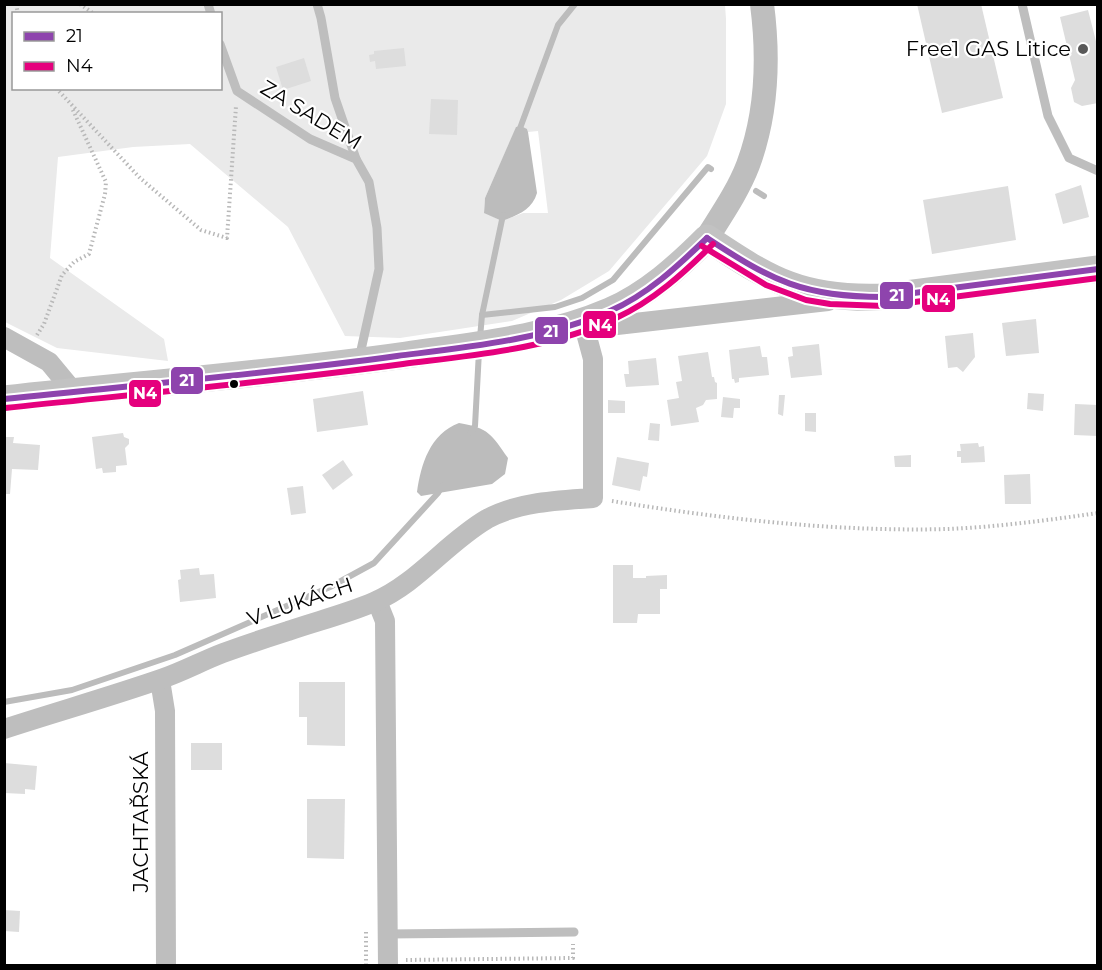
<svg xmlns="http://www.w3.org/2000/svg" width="1102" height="970" font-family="Montserrat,sans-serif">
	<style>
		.green { fill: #eaeaea; fill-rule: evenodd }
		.water { fill: #bcbcbc }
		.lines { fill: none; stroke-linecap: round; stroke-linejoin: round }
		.stream { stroke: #bcbcbc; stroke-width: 6 }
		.building { fill: #ddd }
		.path { stroke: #b8b8b8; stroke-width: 4; stroke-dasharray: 1.5 3; stroke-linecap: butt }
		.service { stroke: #bebebe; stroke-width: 9 }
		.minor { stroke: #bebebe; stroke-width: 20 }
		.tertiary { stroke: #bebebe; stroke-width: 24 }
		.secondary { stroke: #c2c2c2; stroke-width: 27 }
		.bus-1-casing { stroke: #fff; stroke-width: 10 }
		.bus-2-casing { stroke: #fff; stroke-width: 10 }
		.bus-1 { stroke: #8e44ad; stroke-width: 6 }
		.bus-2 { stroke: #e5007d; stroke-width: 6 }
		.poi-dot { fill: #595959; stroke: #fff; stroke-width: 2 }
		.bus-dot { fill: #000; stroke: #fff; stroke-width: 2 }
		.labels { text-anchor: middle; stroke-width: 4.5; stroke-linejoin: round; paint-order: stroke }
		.poi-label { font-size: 21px; fill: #000; stroke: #fff; text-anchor: end }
		.street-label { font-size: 21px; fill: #000; stroke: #fff }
		.line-badge { stroke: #fff; stroke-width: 2 }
		.badge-label { font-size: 16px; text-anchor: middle; font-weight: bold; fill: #fff }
	</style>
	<rect width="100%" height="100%" fill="#fff"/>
	<path class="green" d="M4 5H725L726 19V104L707 156 609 271 561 300 512 321 400 338 345 336 288 227 190 144 133 147 58 157 50 258 164 339 168 361 57 348 5 322ZM14 14H220V88H14ZM516 128 527 129 528 132 538 131 548 213H523L502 221 484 212 485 198Z"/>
	<g class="water">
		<path d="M521 126 527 129 528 132 537 193C532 210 518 215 502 221L484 213 485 198 516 127Z"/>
		<path d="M459 423C489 428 491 434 508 458L505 474 492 484 421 496 417 492C421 464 430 434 459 423Z"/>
	</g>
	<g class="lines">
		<g class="stream">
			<polyline points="519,131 558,25 575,4"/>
			<polyline points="756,191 764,196"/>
			<polyline points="482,315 555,307 582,298 613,280 708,167 711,169"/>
			<polyline points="480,338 482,315 503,215"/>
			<polyline points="471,432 475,426 479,351"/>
			<polyline points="4,702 72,690 175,655 330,587 374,563 438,493 442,486"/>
		</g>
	</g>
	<g class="building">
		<polygon points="917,4 981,4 1003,98 942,113"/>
		<polygon points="1088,10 1098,49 1098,103 1082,106 1074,102 1071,88 1075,80 1060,17"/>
		<polygon points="404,48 406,66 376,69 375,61 370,62 369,55 374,54 374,51"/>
		<polygon points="304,58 311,81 283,90 276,67"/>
		<polygon points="431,99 458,100 457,135 429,134"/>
		<polygon points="1081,185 1089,217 1063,224 1055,194"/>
		<polygon points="1008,186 1016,240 932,254 923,200"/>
		<polygon points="1036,319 1039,353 1006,356 1002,323"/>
		<polygon points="973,333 975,357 963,372 957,367 948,368 945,336"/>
		<polygon points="819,344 822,375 791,378 788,357 793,356 792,347"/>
		<polygon points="760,346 762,357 767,357 769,375 739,378 739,382 735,383 734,379 732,379 729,350"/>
		<polygon points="708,352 712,377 714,377 715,382 717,383 717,399 706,400 703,405 696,408 699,422 671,426 667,400 679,398 676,382 682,381 678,356"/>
		<polygon points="656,358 659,385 626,387 624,374 629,374 628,361"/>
		<polygon points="363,391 368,425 317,432 313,399"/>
		<polygon points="1028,393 1044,394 1043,411 1027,409"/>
		<polygon points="779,395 785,395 783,416 778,414"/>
		<polygon points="723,397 740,399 740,408 734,408 733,418 721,417"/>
		<polygon points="608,400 625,401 625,413 608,413"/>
		<polygon points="1075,404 1098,405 1098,436 1074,435"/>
		<polygon points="805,413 816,413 816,432 805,431"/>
		<polygon points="650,423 660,424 659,441 648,440"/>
		<polygon points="123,433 124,437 129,439 129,444 125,448 127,465 116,466 116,472 103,473 102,468 96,469 92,437"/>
		<polygon points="6,437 14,437 13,443 40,445 38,470 12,469 10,494 4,494"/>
		<polygon points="978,443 979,447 984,446 985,462 961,463 961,457 957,457 957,451 961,451 960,444"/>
		<polygon points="911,455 911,467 895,467 894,456"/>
		<polygon points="617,457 649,463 647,477 643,476 640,491 612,485"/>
		<polygon points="343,460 353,475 333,490 322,475"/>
		<polygon points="1030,474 1031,504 1005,504 1004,475"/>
		<polygon points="303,486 306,513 291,515 287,488"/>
		<polygon points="613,565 633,565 633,578 646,578 646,576 667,575 667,589 660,589 660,614 638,614 637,623 613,623"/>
		<polygon points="199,568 200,575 214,574 216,598 180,602 178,580 181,579 180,570"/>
		<polygon points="299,682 345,682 345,746 307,745 307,717 299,717"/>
		<rect x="191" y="743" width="31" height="27"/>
		<polygon points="4,763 37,766 35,790 25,789 25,794 4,793"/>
		<polygon points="307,799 345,799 344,859 307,858"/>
		<polygon points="4,910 20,911 19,932 4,931"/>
	</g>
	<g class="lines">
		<g class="path">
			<polyline points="16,4 18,14"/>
			<polyline points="80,4 94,14"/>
			<polyline points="56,88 140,178 201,230 227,238 236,106"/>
			<polyline points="37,335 44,324 62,275 74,262 89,254 105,194 106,182 72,108"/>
			<path d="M612 501C723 519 835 532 948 529 997 527 1049 520 1098 513"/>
			<polyline points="366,932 366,966"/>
			<polyline points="406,960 573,958 573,944"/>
		</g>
		<g class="service">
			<polyline points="208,4 211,14"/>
			<polyline points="317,4 321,18 335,98 356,159"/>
			<polyline points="1022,4 1048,116 1069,158 1098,171"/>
			<polyline points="220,44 237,91 310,139 356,159 369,182 377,228 379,269 359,359"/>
			<polyline points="388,934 574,932"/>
		</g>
		<g class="minor">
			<polyline points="617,325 828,301"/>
			<polyline points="4,337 49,362 73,391"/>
			<polyline points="377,601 385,621 388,966"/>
			<polyline points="160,680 165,711 166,966"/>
			<path d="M4 729C56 712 109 697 161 679 182 672 202 661 223 653 245 645 266 638 288 631 317 621 346 614 374 602 418 583 446 543 487 519 518 502 559 500 593 498V359L583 322"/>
		</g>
		<path class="tertiary" d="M707 238C722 214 738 191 748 165 767 114 769 58 762 4"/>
		<path class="secondary" d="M4 399C138 384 273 374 406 355 475 345 545 339 610 311 648 294 678 267 707 238 771 281 803 300 883 297L1098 269"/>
		<defs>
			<g id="bus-1">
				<path d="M707 238C772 281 804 297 883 297L1098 269"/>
				<path d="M4 399C135 385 267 374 397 356 468 347 543 340 610 311 647 295 678 266 707 238"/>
			</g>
			<g id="bus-2">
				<polyline points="702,246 766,285 806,300 830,304 884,306 1098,278"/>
				<path d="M5 408C138 394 271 382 403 364 474 355 550 349 616 318 653 301 684 273 713 244"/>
			</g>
		</defs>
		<use href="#bus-1" class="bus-1-casing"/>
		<use href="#bus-2" class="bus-2-casing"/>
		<use href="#bus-1" class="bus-1"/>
		<use href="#bus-2" class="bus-2"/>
	</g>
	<circle class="poi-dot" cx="1083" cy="49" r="6"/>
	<circle class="bus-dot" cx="234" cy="384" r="5"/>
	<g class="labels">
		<g class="poi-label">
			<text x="1071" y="56">Free1 GAS Litice</text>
		</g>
		<g class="street-label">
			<text transform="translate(311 115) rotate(31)" y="7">ZA SADEM</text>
			<text transform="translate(300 602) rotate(-19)" y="7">V LUKÁCH</text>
			<text transform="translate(141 822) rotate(-90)" y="7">JACHTAŘSKÁ</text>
		</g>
	</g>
	<g class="line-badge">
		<rect x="879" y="281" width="35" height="29" rx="6" fill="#8e44ad"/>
		<rect x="921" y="284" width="35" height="29" rx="6" fill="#e5007d"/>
		<rect x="582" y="310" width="35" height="29" rx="6" fill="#e5007d"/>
		<rect x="534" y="316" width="35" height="29" rx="6" fill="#8e44ad"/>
		<rect x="170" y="366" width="34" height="29" rx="6" fill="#8e44ad"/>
		<rect x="128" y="379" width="34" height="29" rx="6" fill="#e5007d"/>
	</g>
	<g class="badge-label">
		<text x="897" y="301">21</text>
		<text x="938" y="305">N4</text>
		<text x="600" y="331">N4</text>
		<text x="551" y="337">21</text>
		<text x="187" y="386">21</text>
		<text x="145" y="399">N4</text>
	</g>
	<rect width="1102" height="970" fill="none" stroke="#000000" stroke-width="12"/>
	<rect x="12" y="12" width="210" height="78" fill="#ffffff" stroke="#999999" stroke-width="1.5"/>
	<rect x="24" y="32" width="30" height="9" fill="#8e44ad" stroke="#999999" stroke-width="1.5"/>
	<text x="66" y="42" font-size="18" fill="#000000">21</text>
	<rect x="24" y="62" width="30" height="9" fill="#e5007d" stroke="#999999" stroke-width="1.5"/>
	<text x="66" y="72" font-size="18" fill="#000000">N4</text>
</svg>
